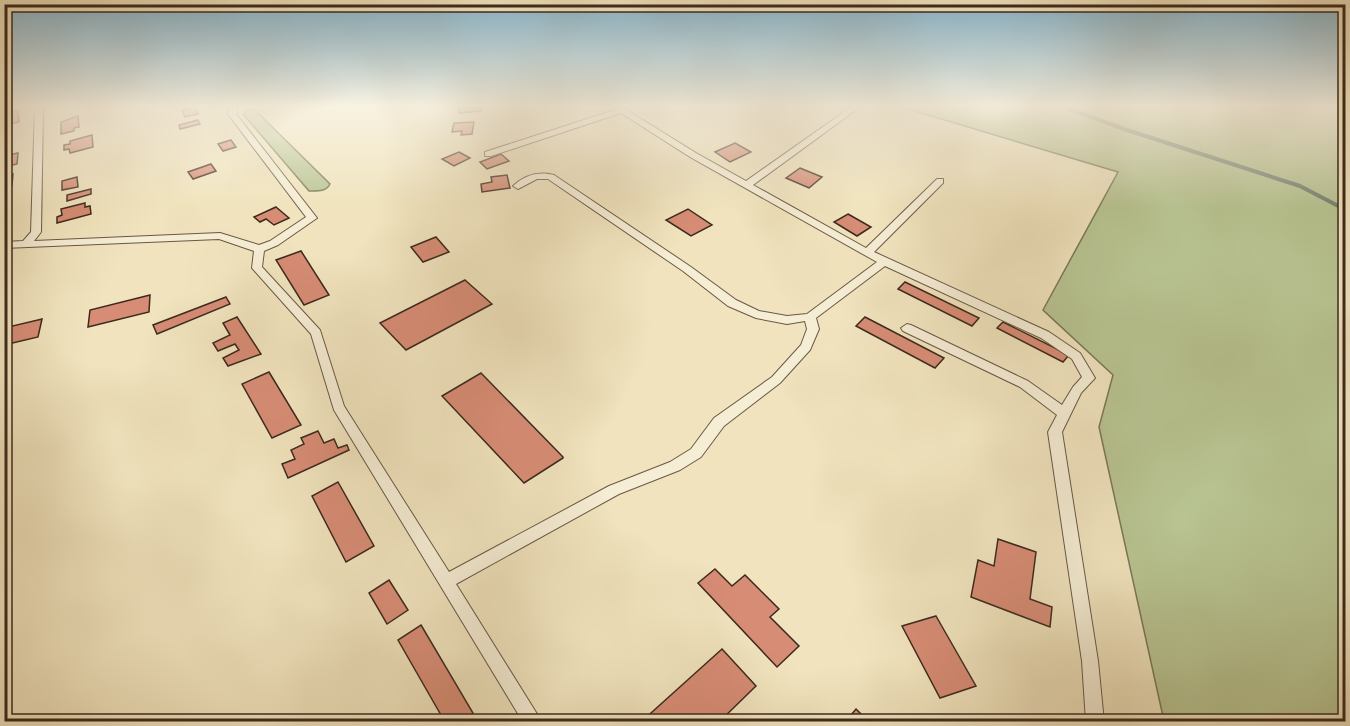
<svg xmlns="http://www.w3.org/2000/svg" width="1350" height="726" font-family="Vollkorn,serif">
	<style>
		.green { fill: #b8c492; stroke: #7a7758; stroke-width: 1.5 }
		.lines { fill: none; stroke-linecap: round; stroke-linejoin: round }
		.stream { stroke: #758373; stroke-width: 4 }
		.building { fill: #d78c75; stroke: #3c2a1e; stroke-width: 1.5 }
		.minor-casing { stroke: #695846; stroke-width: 2 }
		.minor { fill: #f5edd4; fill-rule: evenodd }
	</style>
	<rect width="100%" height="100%" fill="#f0e3bd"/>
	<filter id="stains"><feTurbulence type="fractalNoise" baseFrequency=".00333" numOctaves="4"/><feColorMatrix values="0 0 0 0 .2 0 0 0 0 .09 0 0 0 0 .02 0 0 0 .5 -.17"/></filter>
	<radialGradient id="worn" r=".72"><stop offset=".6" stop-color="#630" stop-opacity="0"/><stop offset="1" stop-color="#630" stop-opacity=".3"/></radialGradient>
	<g class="green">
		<polygon points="901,107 1345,107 1345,118 1342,124 1346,130 1345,721 1164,721 1099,427 1113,375 1043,310 1118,172"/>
		<path d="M254 109 330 184C326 192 317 191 309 191L243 114 248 110Z"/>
	</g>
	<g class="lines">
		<polyline class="stream" points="1064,107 1124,129 1300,186 1346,210"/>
	</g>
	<g class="building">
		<polygon points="195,107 198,114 185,117 182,110"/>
		<polygon points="459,107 481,107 481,111 459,113"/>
		<polygon points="18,111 19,122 4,125 4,114"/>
		<polygon points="78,116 79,127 74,128 74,131 61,134 61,122"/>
		<polygon points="198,120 200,124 180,129 179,125"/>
		<polygon points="474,122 472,134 461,135 462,131 452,132 454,123"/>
		<polygon points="92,135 93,147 70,153 69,149 64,150 64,145 70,144 70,141"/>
		<polygon points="231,140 236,147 223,151 218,144"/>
		<polygon points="735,143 751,152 730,162 715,152"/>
		<polygon points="459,152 470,158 454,166 442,159"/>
		<polygon points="18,153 17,164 4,167 4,156"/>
		<polygon points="501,154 509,161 487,169 480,162"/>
		<polygon points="211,164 216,171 193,179 188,172"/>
		<polygon points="800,168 822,177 809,188 786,178"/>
		<polygon points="13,174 12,185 4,187 4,176"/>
		<polygon points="507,175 510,188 482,192 481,184 492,182 491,177"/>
		<polygon points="77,177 78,187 62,190 62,181"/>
		<polygon points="91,189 91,194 67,201 67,195"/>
		<polygon points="85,203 85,207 90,206 91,214 57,223 57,217 62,215 61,209"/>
		<polygon points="276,207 289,218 274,225 266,219 260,222 254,217"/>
		<polygon points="688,209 712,225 691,236 666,220"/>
		<polygon points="848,214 871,227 857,236 834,222"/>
		<polygon points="436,237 449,252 423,262 411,247"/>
		<polygon points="301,251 329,295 304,305 276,260"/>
		<polygon points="465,280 492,304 406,350 380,323"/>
		<polygon points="905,282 979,318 972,326 898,289"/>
		<polygon points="150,295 149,312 88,327 90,310"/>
		<polygon points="226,297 230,304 157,334 153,325"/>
		<polygon points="237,317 261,354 228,366 223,358 239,350 235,344 218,351 213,343 230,335 223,323"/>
		<polygon points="865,317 944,358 935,368 856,326"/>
		<polygon points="42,319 38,337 4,345 4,328"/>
		<polygon points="1003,322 1069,355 1063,362 997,328"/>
		<polygon points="269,372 301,425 272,438 242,384"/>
		<polygon points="481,373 563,457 563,458 524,483 442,396"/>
		<polygon points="318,431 324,443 334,439 338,448 347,445 349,450 288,478 282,464 295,459 291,450 304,444 301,438"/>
		<polygon points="338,482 374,546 346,562 312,496"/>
		<polygon points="998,539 1036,552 1030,599 1052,607 1050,627 971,597 978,560 994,566"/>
		<polygon points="715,569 732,586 745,575 779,609 770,617 799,646 777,667 698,583"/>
		<polygon points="389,580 408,610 387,624 369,593"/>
		<polygon points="936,616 976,686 940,698 902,626"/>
		<polygon points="421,625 473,713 462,722 445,722 398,640"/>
		<polygon points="722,649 756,686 719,722 641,722"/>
		<polygon points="856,709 869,722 845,722"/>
	</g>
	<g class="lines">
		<defs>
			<path id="minor" d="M35 107H43L41 232 34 241 220 233 259 245 270 241 306 217 228 114 230 107H238L236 114 317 218 278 245 264 251 262 267 320 330 344 406 449 572 609 486 670 462 691 449 714 418 772 377 801 345 807 329 805 321 787 324 756 318 728 306 683 271 548 179H537L518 189 513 186C525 175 538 171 554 175L691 267 736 300 759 311 787 316 807 314 877 262 690 157 621 113 491 156H485V152L615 110 613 107H622L696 153 746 181 851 107H860L753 185 866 248 937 179H943V183L874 252 1049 332 1080 353 1095 378 1081 393 1062 432 1098 661 1104 722H1086L1082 661 1048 432 1057 415 1020 387 903 331 901 328 907 324 911 325 1028 381 1062 405 1073 387 1082 377 1072 359 1041 338 885 266 816 318 819 329 810 350 780 383 724 426 701 457 680 470 619 494 456 584 542 722H523L334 410 311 334 252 268 254 251 219 239 4 248V242L23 241 31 232Z"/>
		</defs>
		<use href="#minor" class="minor-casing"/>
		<use href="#minor" class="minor"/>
	</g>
	<linearGradient id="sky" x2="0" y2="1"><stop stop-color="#89b8d0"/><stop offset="0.51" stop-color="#f8f2e1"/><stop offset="1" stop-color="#f8f2e1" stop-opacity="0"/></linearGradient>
	<rect width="1350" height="208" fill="url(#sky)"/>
	<rect width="1350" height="726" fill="none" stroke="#f0e3bd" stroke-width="24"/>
	<rect x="6" y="6" width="1338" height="714" fill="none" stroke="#3c2a1e" stroke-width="3"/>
	<rect x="12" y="12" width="1326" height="702" fill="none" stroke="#3c2a1e" stroke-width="1.5"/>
	<rect width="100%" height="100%" filter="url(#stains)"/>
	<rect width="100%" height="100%" fill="url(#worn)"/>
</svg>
